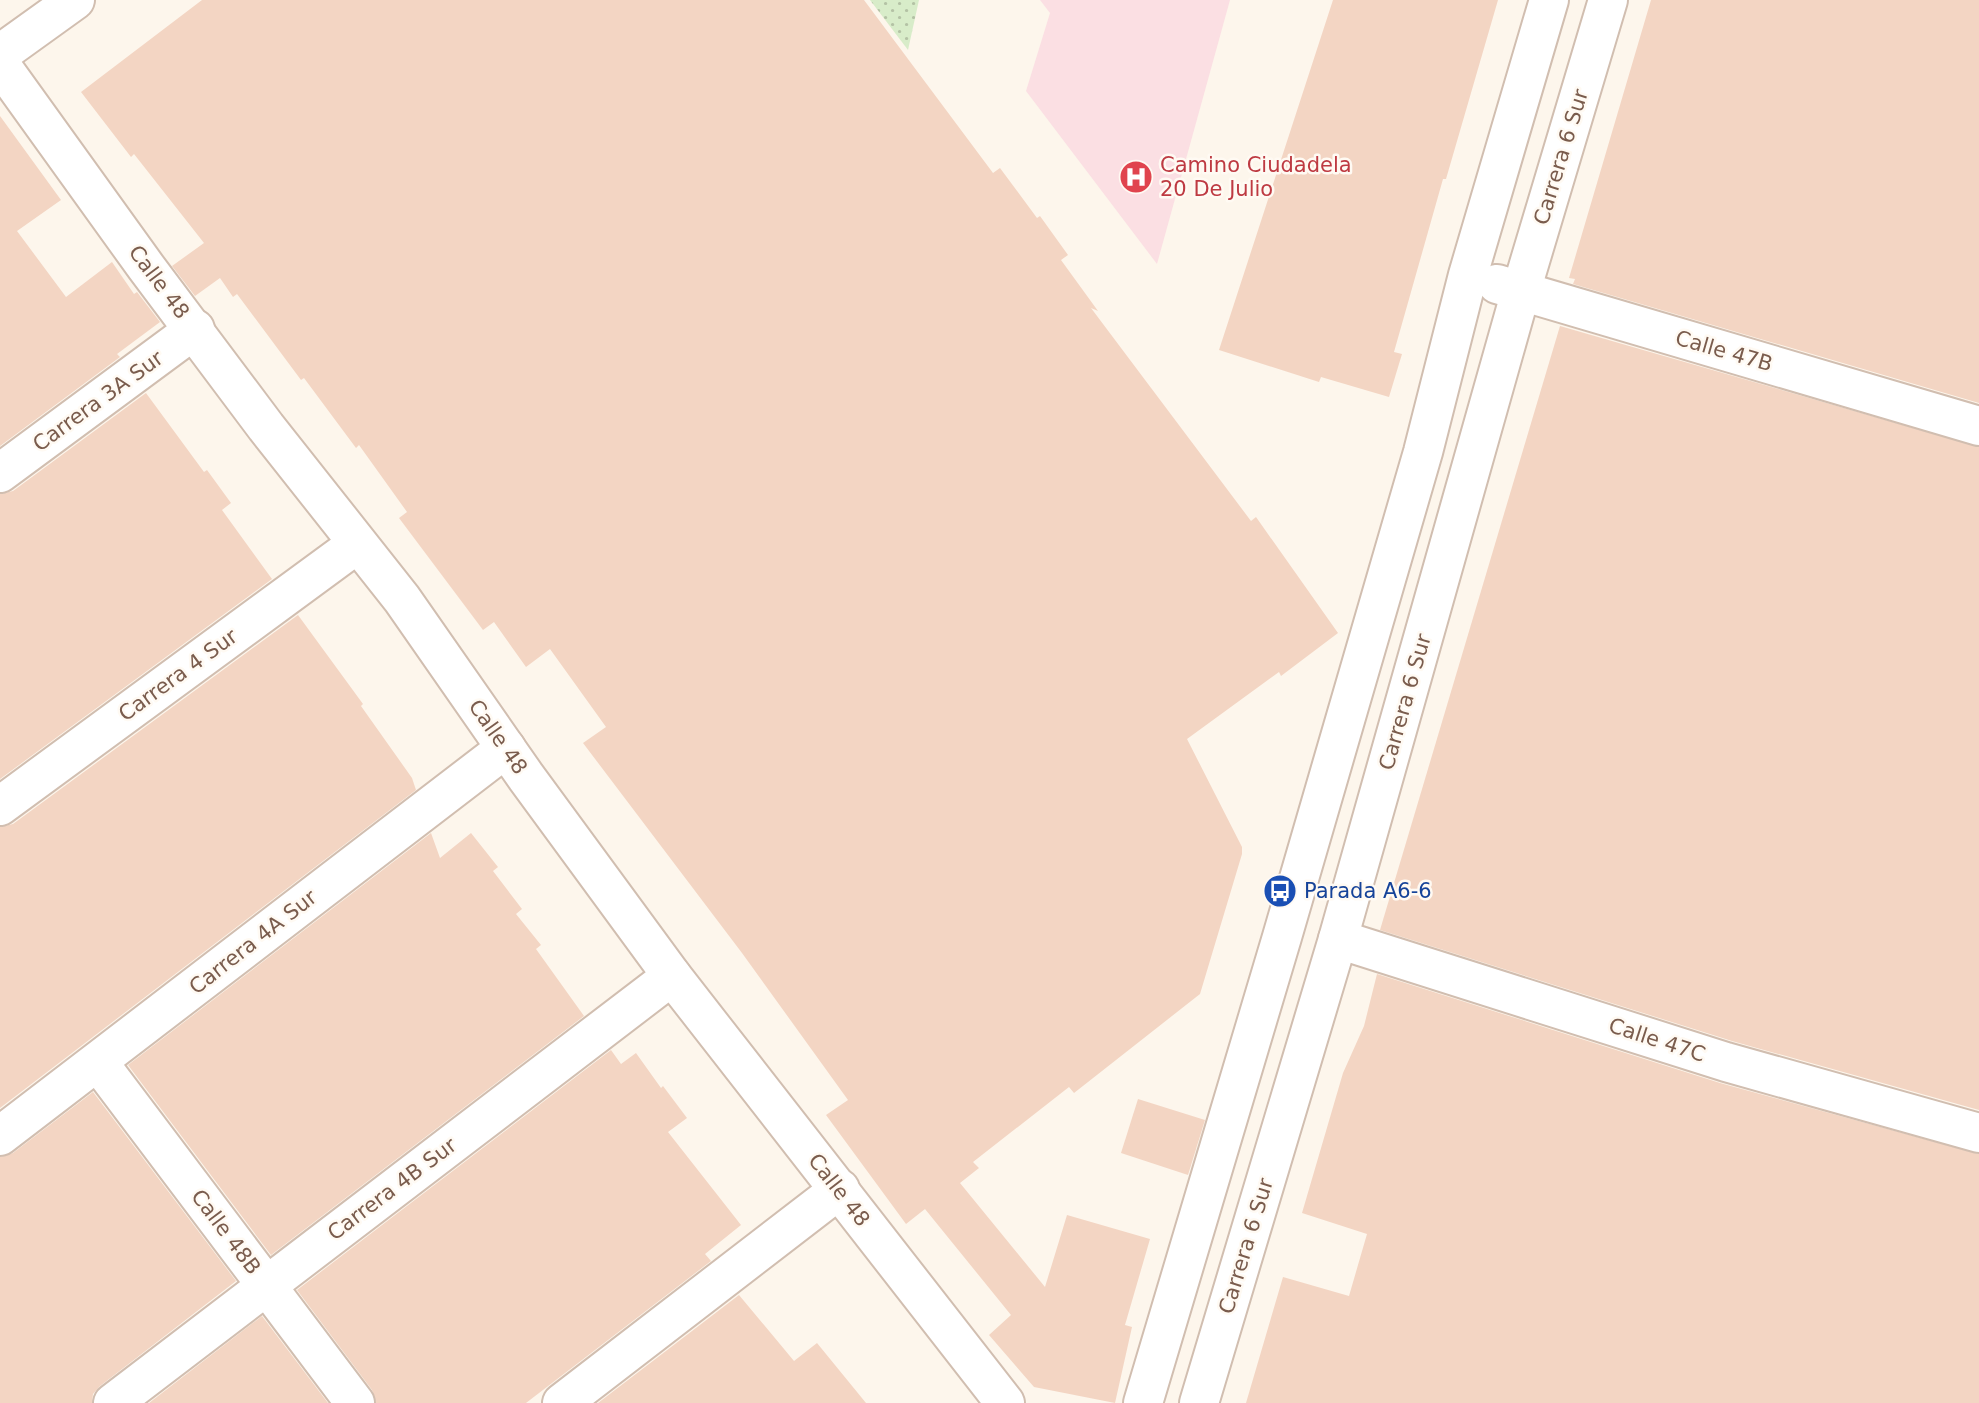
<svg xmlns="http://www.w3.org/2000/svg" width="1979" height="1403" font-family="'DejaVu Sans',sans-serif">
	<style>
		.medical { fill: #fbdfe3 }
		.grass { fill: url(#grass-dots) }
		.building { fill: #f3d5c3 }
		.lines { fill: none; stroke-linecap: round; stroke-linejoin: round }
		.minor-casing { stroke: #d1beb0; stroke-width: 42 }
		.minor { stroke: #fff; stroke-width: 38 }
		.labels { text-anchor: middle; stroke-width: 5; stroke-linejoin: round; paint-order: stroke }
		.street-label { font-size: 21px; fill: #7a5c4d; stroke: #fffaf3 }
		.health-label { font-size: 21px; fill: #be3a42; stroke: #fffaf3; text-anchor: start }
		.transit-label { font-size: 21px; fill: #164399; stroke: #fffaf3; text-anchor: start }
	</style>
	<defs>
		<pattern id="grass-dots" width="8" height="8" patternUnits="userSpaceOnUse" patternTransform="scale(1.75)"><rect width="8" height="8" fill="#d8ecc9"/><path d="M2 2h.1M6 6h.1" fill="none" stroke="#b4c2a5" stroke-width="1.8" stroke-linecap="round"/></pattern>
	</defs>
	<rect width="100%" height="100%" fill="#fdf6ec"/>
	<polygon class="medical" points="1040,0 1230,0 1157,264 1026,91 1050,13"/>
	<polygon class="grass" points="870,0 919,0 908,50"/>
	<g class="building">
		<polygon points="202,0 864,0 993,173 1000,168 1037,218 1040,216 1068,255 1061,260 1098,311 1091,308 1251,521 1256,517 1338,633 1281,676 1279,672 1187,739 1242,847 1242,854 1200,994 1074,1093 1069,1087 973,1162 979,1168 960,1183 1045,1287 1067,1215 1150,1239 1125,1325 1132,1327 1115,1403 1034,1387 989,1335 1011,1315 925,1209 906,1224 826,1115 848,1100 742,953 583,743 606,727 550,649 526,667 494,622 483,630 399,518 407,512 359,445 356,448 304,378 301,380 237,294 233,297 220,278 195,296 172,266 204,243 134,154 131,157 81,92"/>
		<polygon points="1333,0 1498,0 1446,179 1443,179 1394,352 1402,354 1389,397 1321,377 1319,382 1219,350"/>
		<polygon points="1651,0 1979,0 1979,403 1573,284 1575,279 1569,278"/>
		<polygon points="0,116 61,200 17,231 66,297 112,262 134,294 137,292 160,322 117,354 120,357 0,446"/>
		<polygon points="1560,326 1979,447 1979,1110 1732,1041 1380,930"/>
		<polygon points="146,393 204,472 207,470 231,503 222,510 272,579 0,779 0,494 13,491"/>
		<polygon points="298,615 363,704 361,706 412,778 416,790 0,1108 0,827 13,824"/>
		<polygon points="431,833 440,858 471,833 498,867 493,871 522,909 516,914 541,945 536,949 584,1016 271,1255 128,1065"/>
		<polygon points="1377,974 1720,1083 1979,1154 1979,1403 1246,1403 1283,1277 1349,1296 1367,1234 1302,1213 1343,1073 1364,1026"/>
		<polygon points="611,1050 621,1064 636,1053 661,1088 663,1086 687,1118 668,1132 741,1225 705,1254 711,1261 526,1403 376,1403 372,1390 297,1290"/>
		<polygon points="93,1092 236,1281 100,1386 93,1394 92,1403 0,1403 0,1157 13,1153"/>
		<polygon points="1138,1099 1205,1120 1188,1175 1121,1153"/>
		<polygon points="739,1295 794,1361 817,1343 866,1403 598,1403"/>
		<polygon points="262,1316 328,1403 149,1403"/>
	</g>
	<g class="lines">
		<defs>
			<g id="minor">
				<polyline points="0,54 75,0"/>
				<polyline points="0,64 146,267 266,427 402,599 526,777 672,976 1005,1403"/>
				<polyline points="1497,284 1979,426"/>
				<polyline points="0,473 195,329"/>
				<polyline points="0,806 357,544"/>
				<polyline points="1338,939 1726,1062 1979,1133"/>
				<polyline points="98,1062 355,1403"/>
				<polyline points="0,1136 506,748"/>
				<polyline points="113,1403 672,976"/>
				<polyline points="562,1403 840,1189"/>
				<polyline points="1143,1403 1282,937 1423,452 1468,275 1549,0"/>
				<polyline points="1199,1403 1338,939 1521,291 1608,0"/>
			</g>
		</defs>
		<use href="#minor" class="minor-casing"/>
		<use href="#minor" class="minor"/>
	</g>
	<defs>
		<symbol id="hospital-disc" viewBox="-11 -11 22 22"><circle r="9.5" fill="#e0444e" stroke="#fffaf3"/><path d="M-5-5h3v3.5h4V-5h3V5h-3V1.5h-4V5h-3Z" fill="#fff"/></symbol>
		<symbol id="bus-disc" viewBox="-11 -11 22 22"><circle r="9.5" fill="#1a4fb4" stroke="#fffaf3"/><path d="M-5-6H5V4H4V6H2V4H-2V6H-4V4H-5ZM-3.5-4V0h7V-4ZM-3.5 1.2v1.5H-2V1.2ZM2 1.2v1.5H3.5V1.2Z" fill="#fff"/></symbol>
	</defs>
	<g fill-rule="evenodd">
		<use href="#hospital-disc" x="1117" y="158" width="38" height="38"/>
		<use href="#bus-disc" x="1261" y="872" width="38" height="38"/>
	</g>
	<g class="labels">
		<g class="street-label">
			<text transform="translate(1561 157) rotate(-73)" y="7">Carrera 6 Sur</text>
			<text transform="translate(159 282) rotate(53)" y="7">Calle 48</text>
			<text transform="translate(1724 351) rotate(16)" y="7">Calle 47B</text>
			<text transform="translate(98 401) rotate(-36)" y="7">Carrera 3A Sur</text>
			<text transform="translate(178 675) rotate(-36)" y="7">Carrera 4 Sur</text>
			<text transform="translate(1405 702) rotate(-74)" y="7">Carrera 6 Sur</text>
			<text transform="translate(498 737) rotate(55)" y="7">Calle 48</text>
			<text transform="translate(253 942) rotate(-38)" y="7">Carrera 4A Sur</text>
			<text transform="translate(1657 1040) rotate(18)" y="7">Calle 47C</text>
			<text transform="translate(392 1189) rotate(-37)" y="7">Carrera 4B Sur</text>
			<text transform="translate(839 1190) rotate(52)" y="7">Calle 48</text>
			<text transform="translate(226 1232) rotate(53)" y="7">Calle 48B</text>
			<text transform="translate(1246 1246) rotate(-73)" y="7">Carrera 6 Sur</text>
		</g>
		<g class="health-label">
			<text x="1160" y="172">Camino Ciudadela<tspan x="1160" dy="24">20 De Julio</tspan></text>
		</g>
		<g class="transit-label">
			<text x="1304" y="898">Parada A6-6</text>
		</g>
	</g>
</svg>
